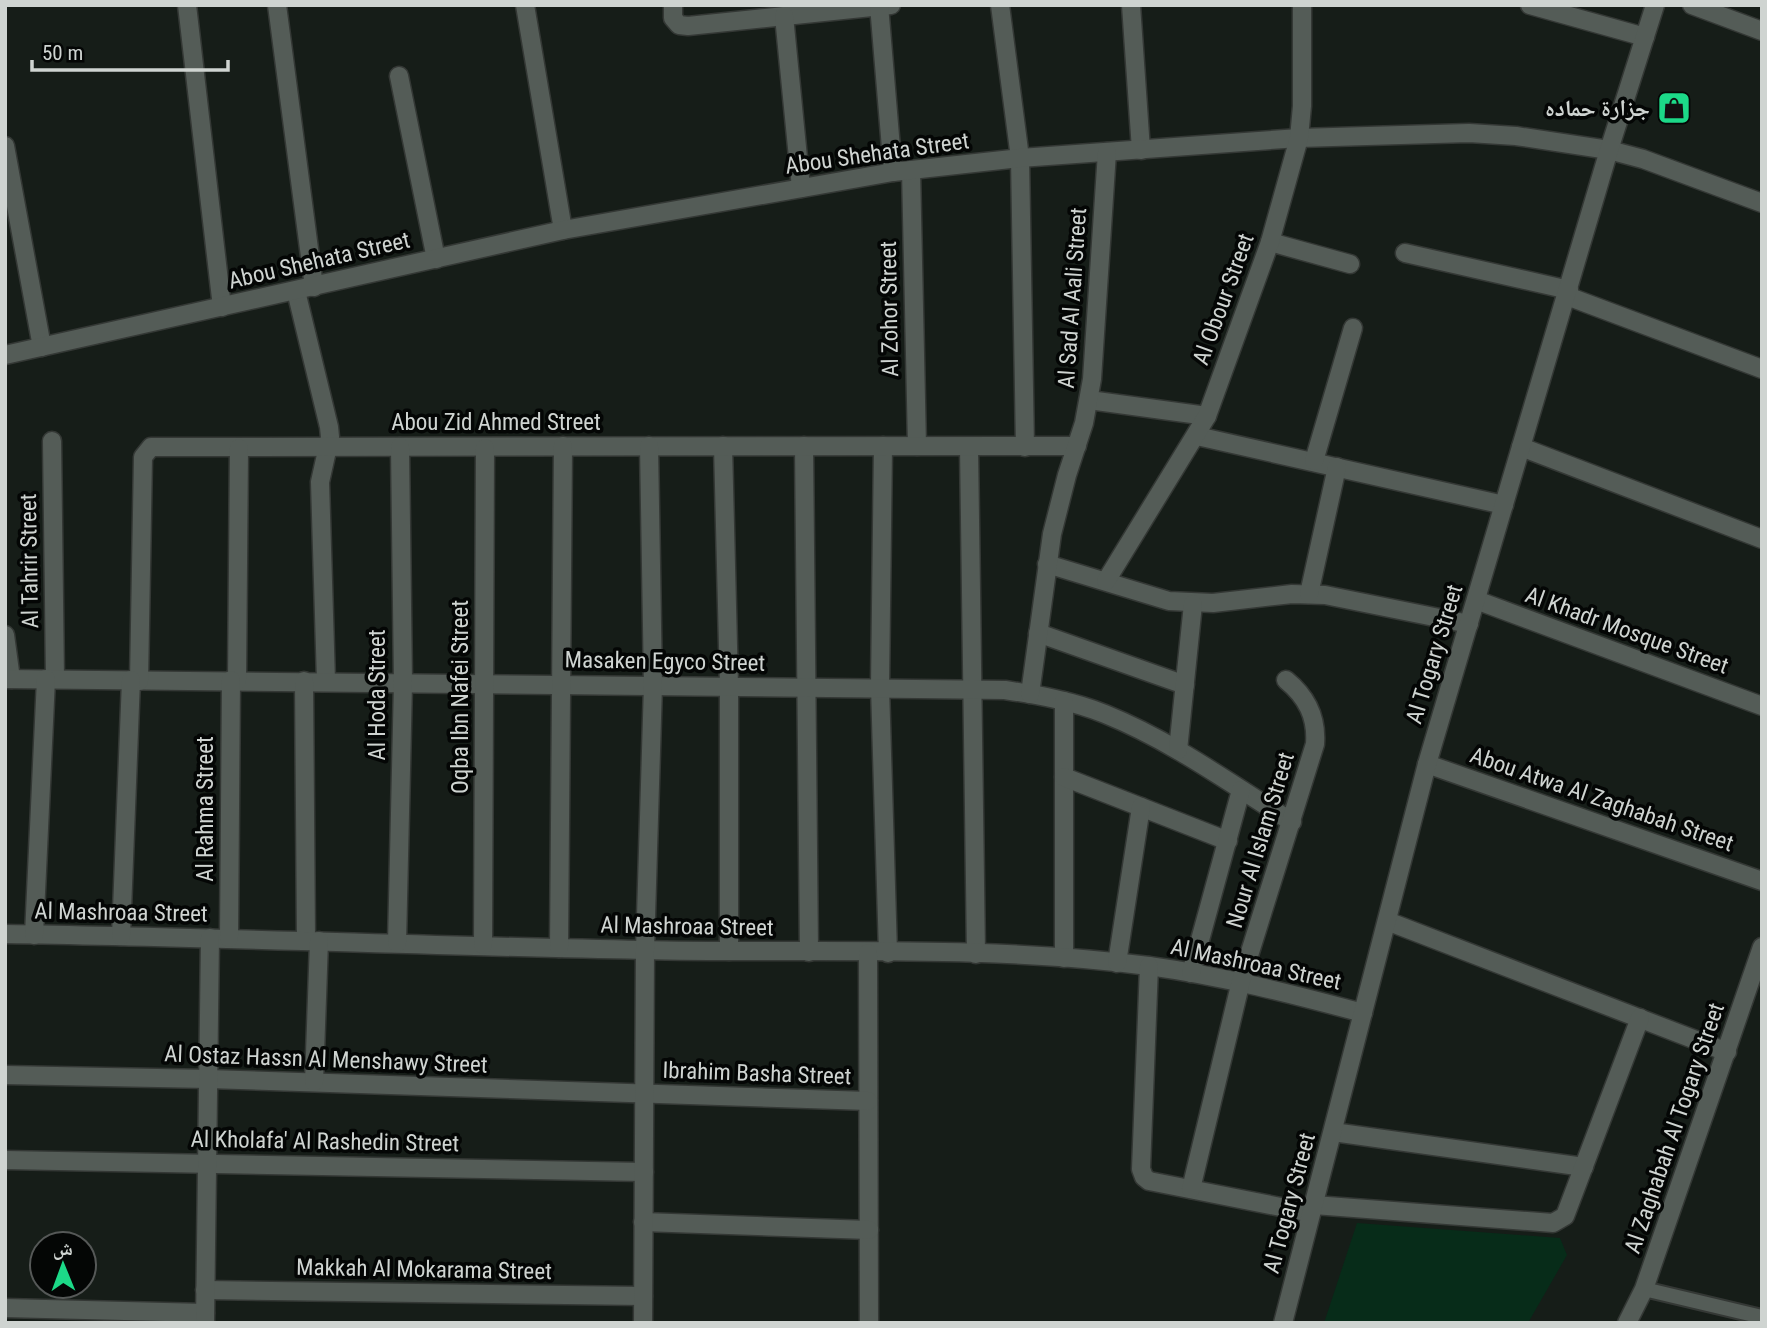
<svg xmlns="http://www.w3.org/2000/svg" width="1767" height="1328" font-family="'Roboto Condensed','Noto Naskh Arabic',sans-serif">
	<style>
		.green { fill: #072c19 }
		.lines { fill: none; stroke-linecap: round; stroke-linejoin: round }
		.lane-casing { stroke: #343835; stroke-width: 18 }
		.street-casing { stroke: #343835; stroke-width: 21 }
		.secondary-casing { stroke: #343835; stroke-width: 21 }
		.lane { stroke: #545c57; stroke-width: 14 }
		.street { stroke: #545c57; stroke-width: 18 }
		.secondary { stroke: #545c57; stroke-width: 18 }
		.labels { text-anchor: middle; stroke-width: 7; stroke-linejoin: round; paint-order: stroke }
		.poi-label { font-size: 23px; font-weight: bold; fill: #cfd4d1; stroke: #040605; text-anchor: end }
		.street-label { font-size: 23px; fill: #cfd4d1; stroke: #040605 }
	</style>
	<rect width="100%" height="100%" fill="#161d18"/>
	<polygon class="green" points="1357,1223 1560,1238 1567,1255 1528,1323 1324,1323"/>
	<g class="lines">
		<defs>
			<polyline id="lane" points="1644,1289 1762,1317"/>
			<g id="street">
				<polyline points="187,5 222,307"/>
				<polyline points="277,5 314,287"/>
				<polyline points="525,5 563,230"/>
				<polyline points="673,5 673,18 679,25 688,26 891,5"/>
				<polyline points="879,5 893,172"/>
				<polyline points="1000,5 1020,158 1025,447"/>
				<polyline points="1131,5 1141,150"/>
				<polyline points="1530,5 1645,37"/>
				<polyline points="1692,5 1762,31"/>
				<polyline points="784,16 801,188"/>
				<polyline points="399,76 436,259"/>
				<polyline points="5,146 42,347"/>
				<polyline points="911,170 917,446"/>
				<polyline points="1270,242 1350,264"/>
				<polyline points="1405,253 1569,290"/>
				<polyline points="296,291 329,427 330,437 320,482 326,681"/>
				<polyline points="1567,296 1762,369"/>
				<polyline points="5,355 563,230 893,172 1020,158 1299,138 1469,133 1516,136 1609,150 1643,159 1762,203"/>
				<polyline points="1089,400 1207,416"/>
				<polyline points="1197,436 1504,505"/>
				<polyline points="52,441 55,679"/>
				<polyline points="723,446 729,686 729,951"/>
				<polyline points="804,446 809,952"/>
				<polyline points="883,446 880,687 888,953"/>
				<polyline points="969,447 976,954"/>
				<polyline points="1521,447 1762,539"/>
				<polyline points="1314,461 1353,328"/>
				<polyline points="1047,564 1169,601 1213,603 1292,594 1325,595 1469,624"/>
				<polyline points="1106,581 1207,416 1270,242 1299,138 1302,106 1302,5"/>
				<polyline points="1309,594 1337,467"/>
				<polyline points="1476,600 1762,706"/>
				<polyline points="1038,633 1185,685"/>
				<polyline points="5,635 11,679"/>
				<path d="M5 679 1005 690C1038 695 1073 701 1105 714 1172 741 1231 784 1292 822"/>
				<polyline points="139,681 143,457 151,447 1077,446"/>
				<polyline points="237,681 239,448"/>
				<polyline points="304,681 306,940"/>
				<polyline points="1030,694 1052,534 1067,475 1084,423 1092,379 1107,152"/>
				<polyline points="1064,701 1064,958"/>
				<polyline points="1178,750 1193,604"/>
				<polyline points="1427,764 1762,881"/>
				<polyline points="1064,777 1228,841"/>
				<polyline points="1387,921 1727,1052"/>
				<path d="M5 934C218 937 430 946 642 950 811 954 982 944 1149 966 1222 976 1292 994 1363 1013"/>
				<polyline points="34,935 46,679"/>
				<polyline points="121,936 131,680"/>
				<polyline points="229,938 231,680"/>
				<polyline points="397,943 403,683 400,447"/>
				<polyline points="483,945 485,448"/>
				<polyline points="559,948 563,446"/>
				<polyline points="868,953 869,1323"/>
				<polyline points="1117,963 1141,807"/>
				<polyline points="1149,966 1141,1169 1144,1177 1149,1181 1311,1213"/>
				<polyline points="1191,973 1241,790"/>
				<polyline points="5,1075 208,1079 868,1101"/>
				<polyline points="314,1082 319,941"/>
				<polyline points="1333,1132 1584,1167"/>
				<polyline points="5,1160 644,1172"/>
				<path d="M1191 1189 1241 981 1315 744C1317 717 1307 697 1286 680"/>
				<polyline points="1314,1205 1553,1223 1565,1216 1640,1018"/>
				<polyline points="643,1222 869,1230"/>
				<polyline points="205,1290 643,1296"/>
				<polyline points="5,1308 205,1313"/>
				<polyline points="205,1323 210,938"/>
				<polyline points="643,1323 645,950 653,685 649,446"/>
				<polyline points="1627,1323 1644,1289 1762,947"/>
			</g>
			<polyline id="secondary" points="1283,1323 1427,764 1609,150 1655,5"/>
		</defs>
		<use href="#lane" class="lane-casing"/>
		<use href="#street" class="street-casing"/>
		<use href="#secondary" class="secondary-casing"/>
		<use href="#lane" class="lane"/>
		<use href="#street" class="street"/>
		<use href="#secondary" class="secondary"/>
	</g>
	<defs>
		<symbol id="shop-square" viewBox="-11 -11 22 22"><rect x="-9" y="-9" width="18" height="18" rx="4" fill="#1cd988" stroke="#040605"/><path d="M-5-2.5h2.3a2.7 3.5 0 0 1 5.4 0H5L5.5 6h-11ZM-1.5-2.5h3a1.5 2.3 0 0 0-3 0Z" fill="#111"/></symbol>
	</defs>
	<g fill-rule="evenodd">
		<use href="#shop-square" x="1655" y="89" width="38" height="38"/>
	</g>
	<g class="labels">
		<g class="poi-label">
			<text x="1650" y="116">جزارة حماده</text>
		</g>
		<g class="street-label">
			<text transform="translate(877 153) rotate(-8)" y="8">Abou Shehata Street</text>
			<text transform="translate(319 260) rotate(-13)" y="8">Abou Shehata Street</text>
			<text transform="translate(1072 298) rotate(-86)" y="8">Al Sad Al Aali Street</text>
			<text transform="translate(1223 299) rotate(-70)" y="8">Al Obour Street</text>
			<text transform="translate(889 309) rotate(-91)" y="8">Al Zohor Street</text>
			<text x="496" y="430">Abou Zid Ahmed Street</text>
			<text transform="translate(29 561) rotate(-91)" y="8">Al Tahrir Street</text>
			<text transform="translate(1627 630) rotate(20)" y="8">Al Khadr Mosque Street</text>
			<text transform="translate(1434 654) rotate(-73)" y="8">Al Togary Street</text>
			<text transform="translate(665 661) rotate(1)" y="8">Masaken Egyco Street</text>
			<text transform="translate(377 695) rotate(-90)" y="8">Al Hoda Street</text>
			<text transform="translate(460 697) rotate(-90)" y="8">Oqba Ibn Nafei Street</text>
			<text transform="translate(1602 799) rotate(19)" y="8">Abou Atwa Al Zaghabah Street</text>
			<text transform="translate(205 809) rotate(-90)" y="8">Al Rahma Street</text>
			<text transform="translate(1260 840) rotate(-73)" y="8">Nour Al Islam Street</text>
			<text transform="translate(121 912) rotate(1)" y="8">Al Mashroaa Street</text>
			<text transform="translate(687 926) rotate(1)" y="8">Al Mashroaa Street</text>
			<text transform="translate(1256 964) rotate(12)" y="8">Al Mashroaa Street</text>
			<text transform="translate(326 1059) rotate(2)" y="8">Al Ostaz Hassn Al Menshawy Street</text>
			<text transform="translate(757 1073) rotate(2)" y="8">Ibrahim Basha Street</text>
			<text transform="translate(1674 1128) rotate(-71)" y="8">Al Zaghabah Al Togary Street</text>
			<text transform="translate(325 1141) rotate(1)" y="8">Al Kholafa' Al Rashedin Street</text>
			<text transform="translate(1289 1203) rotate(-75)" y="8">Al Togary Street</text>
			<text transform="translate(424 1269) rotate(1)" y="8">Makkah Al Mokarama Street</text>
		</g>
	</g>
	<rect width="1767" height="1328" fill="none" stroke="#cfd4d1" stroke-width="14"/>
	<g transform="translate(63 1265) rotate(359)"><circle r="33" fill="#040605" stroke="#555857" stroke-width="2"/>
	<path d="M0-5L12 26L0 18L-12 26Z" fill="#1cd988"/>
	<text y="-10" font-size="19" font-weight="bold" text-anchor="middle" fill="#cfd4d1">ش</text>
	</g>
	<path d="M32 60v10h196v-10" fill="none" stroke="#cfd4d1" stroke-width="3.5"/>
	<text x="42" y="60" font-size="21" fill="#cfd4d1" stroke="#040605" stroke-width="5" paint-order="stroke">50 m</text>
</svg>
